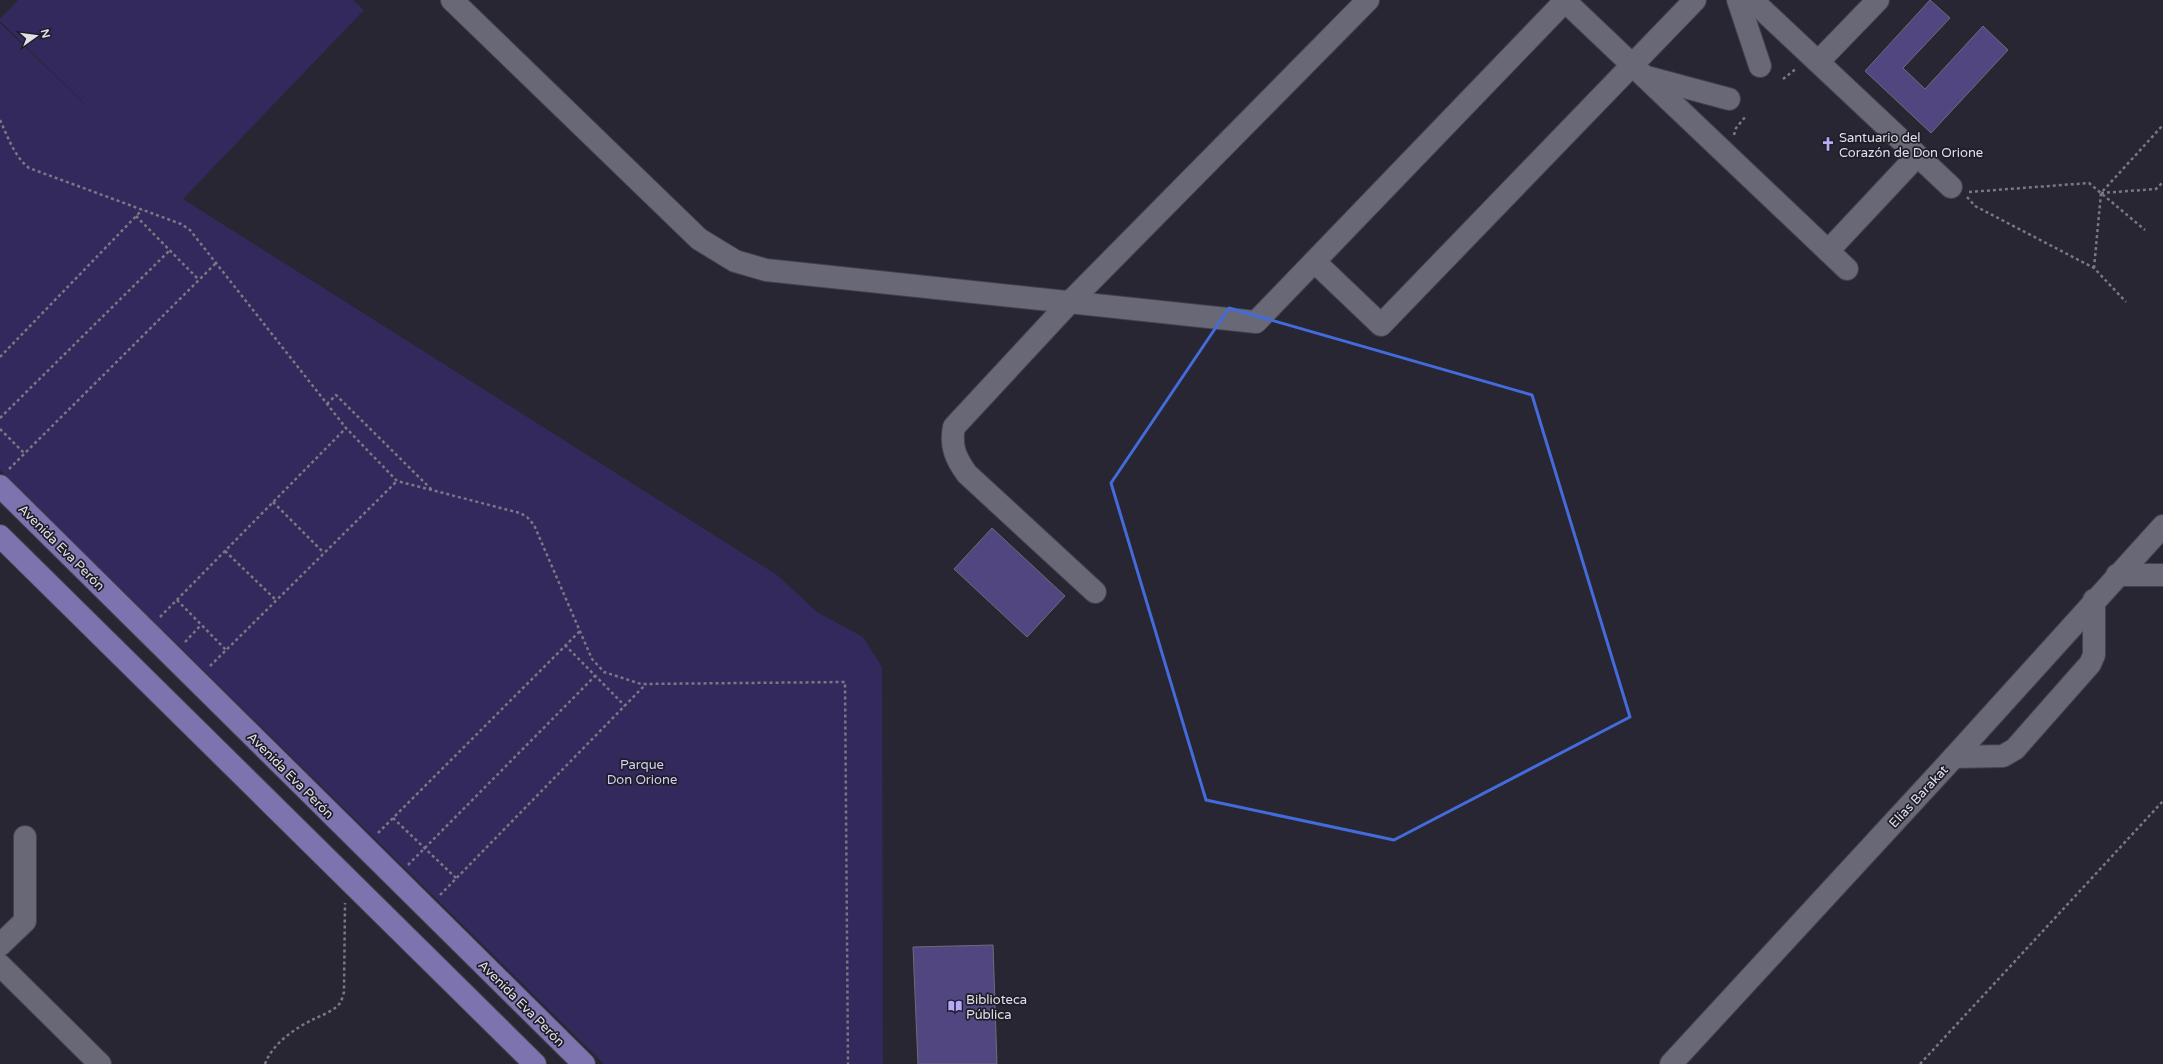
<svg xmlns="http://www.w3.org/2000/svg" width="2163" height="1064" font-family="'Varela Round',sans-serif">
	<style>
		.green { fill: #34295d }
		.building { fill: #514680; stroke: #6d6b7a }
		.lines { fill: none; stroke-linecap: round; stroke-linejoin: round }
		.minor-casing { stroke: #43414b; stroke-width: 24 }
		.major-casing { stroke: #43414b; stroke-width: 24 }
		.path { stroke: #797883; stroke-width: 2.5; stroke-dasharray: 3 3; stroke-linecap: butt }
		.minor { stroke: #696876; stroke-width: 22 }
		.major { stroke: #7d73ae; stroke-width: 22 }
		.marked { fill: none; stroke: #446bdb; stroke-width: 3; stroke-linejoin: round }
		.labels { text-anchor: middle; stroke-width: 3.5; stroke-linejoin: round; paint-order: stroke }
		.poi-label { font-size: 13px; fill: #e0e0e8; stroke: #1e1d28; text-anchor: start }
		.street-label { font-size: 13px; fill: #e0e0e8; stroke: #1e1d28 }
		.park-label { font-size: 13px; fill: #d3cff3; stroke: #1e1d28 }
	</style>
	<rect width="100%" height="100%" fill="#282632"/>
	<polygon class="green" points="18,0 353,0 364,10 183,199 777,575 817,612 863,637 882,667 883,1064 604,1064 0,470 0,23 113,131 0,21 0,19"/>
	<g class="building">
		<polygon points="1930,0 1950,18 1903,68 1925,89 1983,26 2008,50 1931,133 1865,71"/>
		<polygon points="992,528 1065,596 1027,637 954,569"/>
		<polygon points="993,945 997,1064 918,1064 913,947"/>
	</g>
	<g class="lines">
		<defs>
			<g id="minor">
				<polyline points="452,0 699,239 735,261 766,270 1256,322 1566,0"/>
				<polyline points="1738,0 1760,66"/>
				<polyline points="1752,0 1951,187"/>
				<polyline points="1565,1 1847,269"/>
				<polyline points="1818,62 1878,0"/>
				<polyline points="1647,77 1729,99"/>
				<polyline points="1828,251 1917,156"/>
				<polyline points="1315,262 1381,325 1695,0"/>
				<polyline points="2117,575 2163,575"/>
				<path d="M1095 592 967 474C956 459 950 446 954 427L1070 302 1368 0"/>
				<polyline points="1954,757 2003,756 2015,749 2090,664 2094,655 2094,600"/>
				<polyline points="0,945 25,921 25,837"/>
				<polyline points="0,965 100,1064"/>
				<polyline points="1671,1064 1954,757 2163,526"/>
			</g>
			<g id="major">
				<polyline points="0,486 584,1064"/>
				<polyline points="0,536 535,1064"/>
			</g>
		</defs>
		<use href="#minor" class="minor-casing"/>
		<use href="#major" class="major-casing"/>
		<g class="path">
			<polyline points="1783,79 1797,68"/>
			<path d="M0 120C8 137 14 156 29 168L181 224 190 230 346 428 397 481 520 513 527 517 534 525 592 659 604 672 641 684 845 682 848 1064"/>
			<polyline points="1734,135 1736,128 1746,116"/>
			<polyline points="1969,192 2089,183 2145,230"/>
			<polyline points="2101,193 2156,189 2163,182"/>
			<polyline points="1967,197 1975,206 2094,268 2126,302"/>
			<polyline points="136,216 199,280"/>
			<polyline points="2094,268 2101,193 2163,125"/>
			<polyline points="0,357 142,210"/>
			<polyline points="327,404 336,395 432,490"/>
			<polyline points="0,418 170,250"/>
			<polyline points="0,429 25,454"/>
			<polyline points="9,469 217,262"/>
			<polyline points="273,502 324,553"/>
			<polyline points="225,551 276,600"/>
			<polyline points="177,600 226,650"/>
			<polyline points="160,617 346,428"/>
			<polyline points="185,642 201,625"/>
			<polyline points="565,645 625,706"/>
			<polyline points="210,666 397,481"/>
			<polyline points="393,818 456,878"/>
			<polyline points="378,833 580,631"/>
			<polyline points="408,865 595,676"/>
			<polyline points="440,895 646,684"/>
			<path d="M265 1064C272 1044 295 1028 314 1019 322 1015 334 1011 340 1003 342 1000 343 995 344 992L345 903"/>
			<polyline points="1920,1064 2163,801"/>
		</g>
		<use href="#minor" class="minor"/>
		<use href="#major" class="major"/>
	</g>
	<path class="marked" d="M1229 308 1532 395 1630 717 1394 840 1206 800 1111 483Z"/>
	<defs>
		<symbol id="church-bare" viewBox="-9 -9 18 18"><path d="M-1.2-6h2.4v3.5h3.3v2.4h-3.3V6h-2.4V-.1h-3.3v-2.4h3.3Z" fill="#b7abf8" stroke="#1e1d28" stroke-width="2.5" paint-order="stroke"/></symbol>
		<symbol id="library-bare" viewBox="-9 -9 18 18"><path d="M-6-4Q-3-5.5-.7-3.5V5Q-3 3-6 4ZM6-4Q3-5.5 .7-3.5V5Q3 3 6 4Z" fill="#b7abf8" stroke="#1e1d28" stroke-width="2.5" paint-order="stroke"/></symbol>
	</defs>
	<g fill-rule="evenodd">
		<use href="#church-bare" x="1818" y="134" width="20" height="20"/>
		<use href="#library-bare" x="945" y="996" width="20" height="20"/>
	</g>
	<g class="labels">
		<g class="poi-label">
			<text x="1839" y="142">Santuario del<tspan x="1839" dy="15">Corazón de Don Orione</tspan></text>
			<text x="966" y="1004">Biblioteca<tspan x="966" dy="15">Pública</tspan></text>
		</g>
		<g class="street-label">
			<text transform="translate(62 547) rotate(45)" y="5">Avenida Eva Perón</text>
			<text transform="translate(291 775) rotate(45)" y="5">Avenida Eva Perón</text>
			<text transform="translate(1918 796) rotate(-47)" y="5">Elías Barakat</text>
			<text transform="translate(522 1003) rotate(45)" y="5">Avenida Eva Perón</text>
		</g>
		<g class="park-label">
			<text x="642" y="769">Parque<tspan x="642" dy="15">Don Orione</tspan></text>
		</g>
	</g>
	<g transform="translate(36 36) rotate(76)" stroke="#1e1d28" stroke-width="3" paint-order="stroke">
	<path d="M0-3L7 15L0 10L-7 15Z" fill="#e0e0e8"/>
	<text y="-6" font-size="11" font-weight="bold" text-anchor="middle" fill="#e0e0e8">N</text>
	</g>
</svg>
